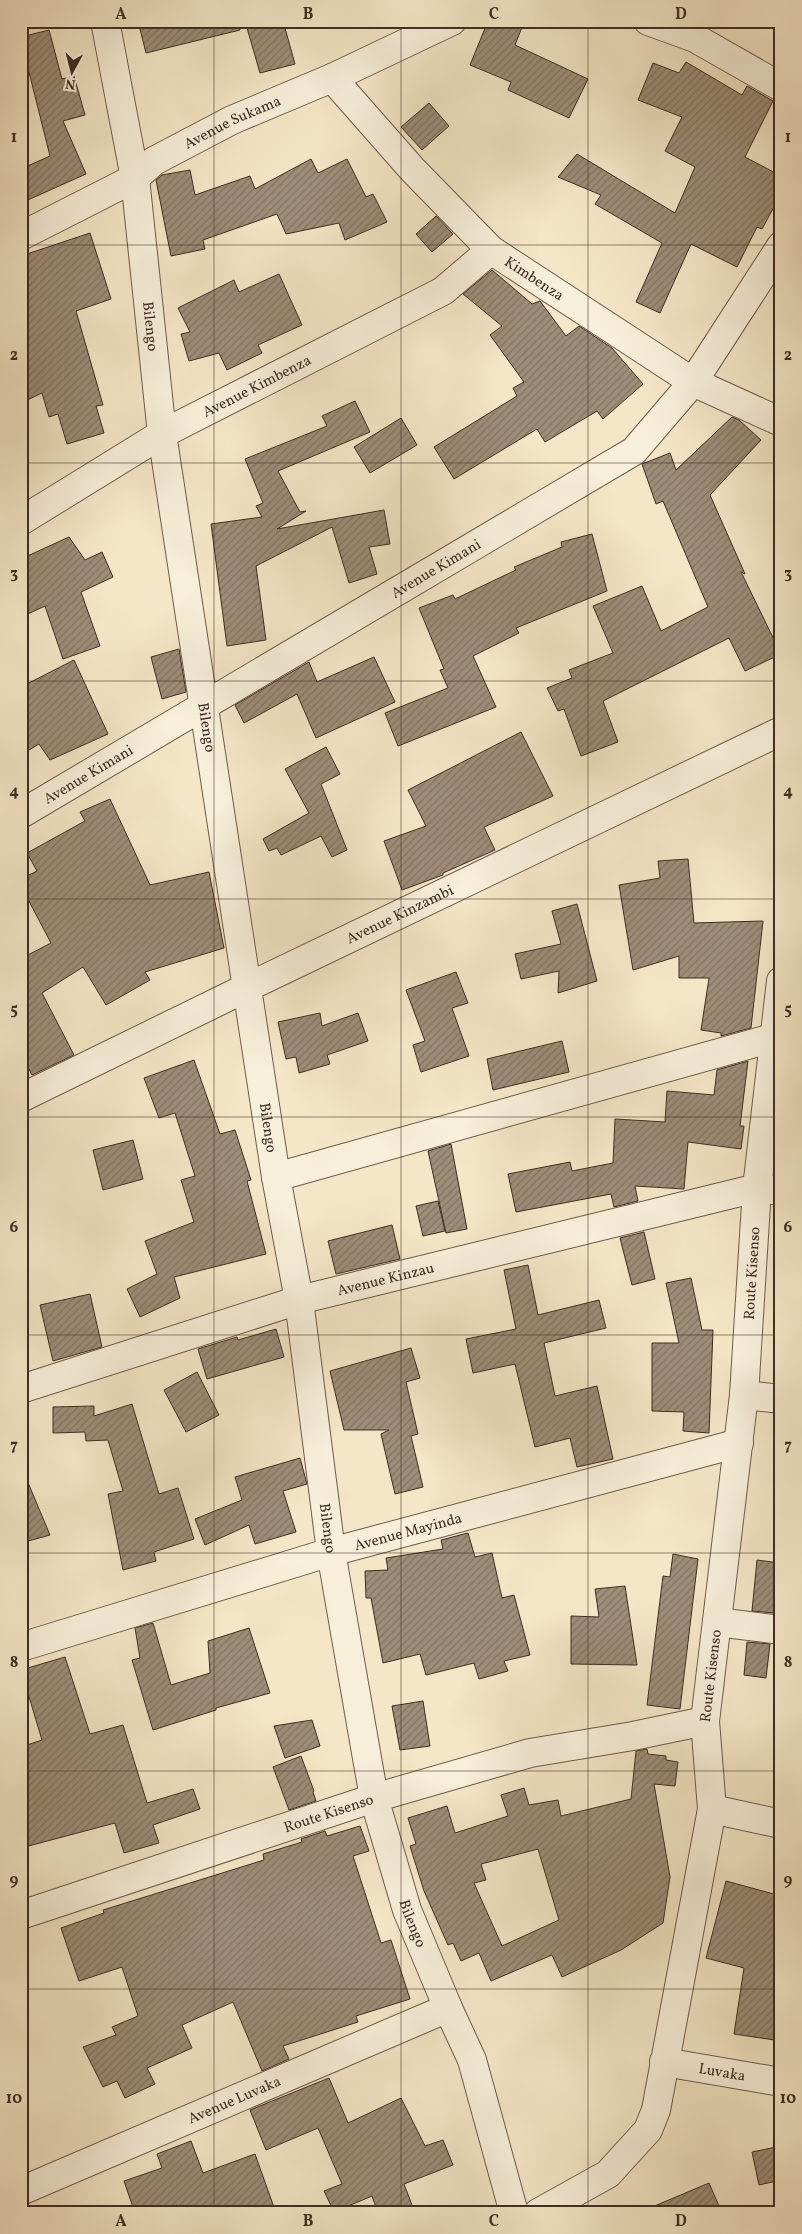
<svg xmlns="http://www.w3.org/2000/svg" width="802" height="2234" font-family="Vollkorn,serif">
	<style>
		.building { fill: url(#building-hatch); stroke: #402d23; fill-rule: evenodd }
		.lines { fill: none; stroke-linecap: round; stroke-linejoin: round }
		.minor-casing { stroke: #6d5b4c; stroke-width: 30 }
		.minor { stroke: #f8efda; stroke-width: 28 }
		.grid { fill: none; stroke: #402d23; stroke-width: 1; stroke-opacity: 0.55 }
		.labels { text-anchor: middle; stroke-width: 5; stroke-linejoin: round; paint-order: stroke }
		.street-label { font-size: 15px; fill: #402d23; stroke: #f8efda }
		.neatline { fill: none; stroke: #402d23; stroke-width: 2 }
		.grid-label { font-size: 16px; text-anchor: middle; font-weight: bold; fill: #402d23 }
	</style>
	<defs>
		<pattern id="building-hatch" width="6" height="6" patternUnits="userSpaceOnUse" patternTransform="scale(1.25)"><rect width="6" height="6" fill="#9e8d78"/><path d="M-1 1l2-2M0 6l6-6M5 7l2-2" fill="none" stroke="#827462"/></pattern>
	</defs>
	<rect width="100%" height="100%" fill="#f4e6c6"/>
	<filter id="stains"><feTurbulence type="fractalNoise" baseFrequency=".004" numOctaves="4"/><feColorMatrix values="0 0 0 0 .2 0 0 0 0 .09 0 0 0 0 .02 0 0 0 .5 -.17"/></filter>
	<radialGradient id="worn" r=".72"><stop offset=".6" stop-color="#630" stop-opacity="0"/><stop offset="1" stop-color="#630" stop-opacity=".3"/></radialGradient>
	<g class="building">
		<polygon points="154,21 239,21 240,30 146,53 139,25"/>
		<polygon points="245,21 283,21 295,64 260,73"/>
		<polygon points="488,21 508,21 522,27 515,45 588,79 569,118 508,90 511,82 470,65"/>
		<polygon points="49,30 62,79 74,76 85,115 63,121 86,174 21,203 21,169 50,156 27,64 21,66 21,37"/>
		<polygon points="686,62 742,95 747,86 773,101 745,157 781,176 781,194 762,229 757,227 737,267 691,244 660,313 636,302 662,243 595,204 601,195 558,177 577,154 675,213 695,167 665,151 682,117 638,100 653,63 679,73"/>
		<polygon points="429,103 449,126 422,150 401,127"/>
		<polygon points="311,159 318,173 347,159 366,197 373,194 387,222 345,240 339,223 286,234 277,214 203,240 205,249 171,256 156,180 162,175 190,170 195,195 250,176 255,189"/>
		<polygon points="436,216 453,234 432,252 416,234"/>
		<polygon points="90,233 111,299 76,311 103,405 96,406 104,433 67,444 58,414 49,417 42,393 21,403 21,256"/>
		<polygon points="492,270 532,304 540,301 566,336 579,326 612,348 643,384 603,419 597,411 545,442 537,429 454,479 434,447 517,396 513,388 524,382 490,335 502,326 463,294"/>
		<polygon points="279,274 302,325 258,345 262,353 227,370 219,353 189,361 181,334 190,332 178,308 234,280 239,292"/>
		<polygon points="355,401 370,432 278,471 300,512 306,511 277,529 384,510 390,544 369,547 377,574 349,583 332,527 256,566 266,640 227,646 211,524 262,517 256,506 263,503 245,459 327,426 322,416"/>
		<polygon points="732,417 739,420 761,440 710,495 745,574 741,572 781,654 745,671 729,638 603,701 618,742 581,756 564,709 558,711 547,688 572,678 569,670 613,653 593,606 642,586 661,631 708,607 663,501 656,504 642,464 670,453 676,470"/>
		<polygon points="401,418 417,445 370,473 354,447"/>
		<polygon points="592,534 607,591 516,628 519,633 473,656 496,707 398,746 385,713 448,688 440,670 444,669 419,608 453,595 455,599 516,570 514,567 562,547 561,542"/>
		<polygon points="69,537 85,560 102,552 113,577 81,592 100,646 63,659 45,606 21,617 21,559"/>
		<polygon points="179,649 186,692 162,699 151,657"/>
		<polygon points="374,657 395,702 316,738 297,694 244,723 235,705 309,662 317,682"/>
		<polygon points="74,660 108,734 50,760 39,744 21,755 21,687"/>
		<polygon points="521,732 553,796 484,827 495,850 443,873 443,875 402,890 384,841 426,826 408,790"/>
		<polygon points="326,747 340,774 321,784 347,850 332,857 321,836 281,855 277,848 269,851 263,839 309,813 285,769"/>
		<polygon points="110,799 150,885 209,872 224,948 145,972 150,980 106,1005 83,967 42,993 74,1055 32,1075 21,1054 21,952 24,957 51,943 21,886 21,879 37,871 27,853 85,821 80,812"/>
		<polygon points="688,859 694,923 763,921 751,1028 721,1036 721,1033 701,1030 709,978 679,978 679,956 633,970 619,885 660,878 658,861"/>
		<polygon points="577,904 597,981 558,993 559,971 521,979 515,954 561,944 552,911"/>
		<polygon points="456,972 468,1003 452,1008 469,1056 421,1072 413,1045 425,1041 406,990"/>
		<polygon points="320,1013 322,1026 358,1013 368,1041 327,1055 330,1064 299,1073 296,1057 286,1059 278,1022"/>
		<polygon points="562,1041 569,1072 493,1090 487,1059"/>
		<polygon points="194,1060 220,1134 235,1130 251,1180 247,1181 266,1254 174,1277 180,1298 140,1317 127,1289 157,1274 145,1241 194,1222 181,1180 195,1176 175,1113 159,1118 144,1078"/>
		<polygon points="748,1061 740,1126 744,1126 741,1149 688,1142 684,1189 635,1186 638,1201 614,1207 611,1194 516,1212 508,1174 570,1162 572,1171 613,1163 615,1119 665,1122 667,1091 714,1095 717,1070"/>
		<polygon points="133,1140 143,1179 103,1190 93,1150"/>
		<polygon points="451,1144 467,1229 446,1233 428,1151"/>
		<polygon points="438,1201 445,1231 423,1236 416,1206"/>
		<polygon points="392,1225 400,1259 336,1274 328,1241"/>
		<polygon points="644,1232 655,1279 632,1285 620,1238"/>
		<polygon points="528,1265 538,1315 599,1300 606,1328 544,1343 555,1396 597,1386 613,1459 577,1467 570,1438 535,1447 515,1364 473,1373 466,1339 516,1329 504,1270"/>
		<polygon points="691,1278 702,1330 713,1330 709,1433 683,1431 684,1412 652,1411 652,1343 679,1343 666,1283"/>
		<polygon points="90,1294 102,1347 53,1361 40,1305"/>
		<polygon points="276,1329 284,1357 207,1379 198,1349 237,1337 238,1340"/>
		<polygon points="411,1348 420,1378 406,1382 418,1434 411,1436 423,1487 395,1494 381,1434 389,1430 344,1430 330,1371"/>
		<polygon points="197,1372 219,1415 186,1432 164,1390"/>
		<polygon points="132,1404 159,1494 178,1488 194,1539 154,1552 156,1561 123,1570 108,1494 123,1491 108,1440 86,1441 85,1432 53,1433 53,1407 94,1406 94,1416"/>
		<polygon points="300,1458 307,1484 283,1491 296,1532 255,1544 249,1525 205,1545 195,1519 242,1500 235,1477"/>
		<polygon points="21,1466 50,1535 21,1543"/>
		<polygon points="468,1533 475,1557 492,1553 502,1598 514,1595 530,1655 504,1661 508,1671 479,1679 474,1663 426,1675 420,1654 383,1663 371,1598 366,1598 365,1571 388,1570 386,1558 443,1549 441,1540"/>
		<polygon points="673,1554 698,1559 680,1709 647,1705 663,1576 670,1577"/>
		<polygon points="757,1560 780,1563 774,1613 752,1611"/>
		<polygon points="625,1586 637,1665 571,1664 571,1616 599,1617 595,1589"/>
		<polygon points="153,1623 171,1685 210,1673 208,1641 249,1628 270,1693 216,1708 216,1710 153,1730 132,1660 140,1658 135,1628"/>
		<polygon points="747,1642 770,1644 766,1678 744,1675"/>
		<polygon points="65,1657 90,1734 123,1725 147,1803 193,1789 200,1809 153,1825 159,1843 124,1853 115,1823 21,1848 21,1747 42,1740 21,1670"/>
		<polygon points="423,1701 430,1746 400,1750 392,1706"/>
		<polygon points="312,1720 320,1746 285,1758 274,1726"/>
		<path d="M647 1749 648 1754 666 1756V1760L678 1762 675 1786 654 1784 670 1877 663 1923 621 1950 562 1977 552 1955 491 1981 479 1953 461 1961 453 1943 448 1945 424 1891 410 1846 416 1844 408 1818 447 1806 455 1833 508 1816 501 1795 524 1788 529 1805 558 1800 561 1816 631 1799 636 1751ZM538 1849 559 1920 502 1946 474 1883 486 1880 481 1864Z"/>
		<polygon points="301,1756 314,1791 313,1792 316,1801 289,1810 273,1767"/>
		<polygon points="360,1826 369,1851 353,1856 381,1943 391,1940 410,1999 356,2016 358,2022 283,2046 289,2059 262,2071 233,2002 182,2025 192,2048 147,2068 155,2084 125,2098 117,2081 103,2087 83,2047 116,2035 112,2027 138,2016 122,1967 79,1981 61,1928 104,1913 103,1910 264,1860 263,1854 302,1842 301,1839 325,1831 327,1836"/>
		<polygon points="726,1881 781,1896 781,2041 734,2034 744,1968 706,1958"/>
		<polygon points="329,2078 348,2123 401,2098 425,2146 443,2140 453,2165 404,2184 415,2213 378,2213 372,2196 334,2212 324,2191 342,2184 318,2128 266,2150 250,2110"/>
		<polygon points="191,2141 203,2173 255,2154 276,2213 180,2213 177,2205 154,2213 135,2213 124,2181 162,2168 157,2154"/>
		<polygon points="781,2146 781,2180 759,2185 752,2152"/>
		<polygon points="709,2183 722,2213 638,2213"/>
	</g>
	<g class="lines">
		<defs>
			<g id="minor">
				<path id="s1" d="M105 21 135 178 162 434 276 1177 299 1300 331 1552 374 1798 407 1910 448 2008 472 2060 514 2213"/>
				<polyline points="648,21 695,38 781,87"/>
				<path id="s2" d="M332 78 412 169 491 250 693 382 781 422"/>
				<path id="s3" d="M21 236 135 178 154 161 232 120 332 78 452 21"/>
				<path id="s4" d="M21 521 162 434 443 291 491 250"/>
				<path id="s5" d="M21 814 634 451 693 382 781 246"/>
				<path id="s6" d="M21 1098 248 987 781 731"/>
				<polyline points="276,1177 776,1037"/>
				<path id="s7" d="M21 1389 299 1300 757 1188 781 1191"/>
				<polyline points="744,1395 781,1399"/>
				<polyline points="717,1622 781,1630"/>
				<path id="s8" d="M21 1647 331 1552 739 1443"/>
				<polyline points="712,1809 781,1824"/>
				<path id="s9" d="M21 1915 374 1798 530 1753 633 1736 705 1721"/>
				<path id="s10" d="M664 2062 781 2082"/>
				<path id="s11" d="M21 2191 448 2008"/>
				<path id="s12" d="M538 2213 608 2174 648 2130 656 2110 712 1809 705 1721 744 1395 757 1188 781 981"/>
			</g>
		</defs>
		<use href="#minor" class="minor-casing"/>
		<use href="#minor" class="minor"/>
	</g>
	<path class="grid" d="M214 21V2213M401 21V2213M588 21V2213M21 245H781M21 463H781M21 681H781M21 899H781M21 1117H781M21 1335H781M21 1553H781M21 1771H781M21 1989H781"/>
	<g class="labels">
		<g class="street-label">
			<text dy="5" stroke="none"><textPath href="#s3" startOffset="241">Avenue Sukama</textPath></text>
			<text dy="5" stroke="none"><textPath href="#s2" startOffset="286">Kimbenza</textPath></text>
			<text dy="5" stroke="none"><textPath href="#s1" startOffset="309">Bilengo</textPath></text>
			<text dy="5" stroke="none"><textPath href="#s4" startOffset="272">Avenue Kimbenza</textPath></text>
			<text dy="5" stroke="none"><textPath href="#s5" startOffset="482">Avenue Kimani</textPath></text>
			<text dy="5" stroke="none"><textPath href="#s1" startOffset="714">Bilengo</textPath></text>
			<text dy="5" stroke="none"><textPath href="#s5" startOffset="78">Avenue Kimani</textPath></text>
			<text dy="5" stroke="none"><textPath href="#s6" startOffset="421">Avenue Kinzambi</textPath></text>
			<text dy="5" stroke="none"><textPath href="#s1" startOffset="1119">Bilengo</textPath></text>
			<text dy="5" stroke="none"><textPath href="#s12" startOffset="1006">Route Kisenso</textPath></text>
			<text dy="5" stroke="none"><textPath href="#s7" startOffset="381">Avenue Kinzau</textPath></text>
			<text dy="5" stroke="none"><textPath href="#s1" startOffset="1524">Bilengo</textPath></text>
			<text dy="5" stroke="none"><textPath href="#s8" startOffset="404">Avenue Mayinda</textPath></text>
			<text dy="5" stroke="none"><textPath href="#s12" startOffset="601">Route Kisenso</textPath></text>
			<text dy="5" stroke="none"><textPath href="#s9" startOffset="324">Route Kisenso</textPath></text>
			<text dy="5" stroke="none"><textPath href="#s1" startOffset="1929">Bilengo</textPath></text>
			<text dy="5" stroke="none"><textPath href="#s10" startOffset="59">Luvaka</textPath></text>
			<text dy="5" stroke="none"><textPath href="#s11" startOffset="232">Avenue Luvaka</textPath></text>
		</g>
	</g>
	<rect width="802" height="2234" fill="none" stroke="#f4e6c6" stroke-width="55"/>
	<g transform="translate(72 72) rotate(187)" stroke="#f8efda" stroke-width="4" paint-order="stroke">
	<path d="M0-4L9 19L0 12L-9 19Z" fill="#402d23"/>
	<text y="-8" font-size="14" font-weight="bold" text-anchor="middle" fill="#402d23">N</text>
	</g>
	<rect x="28" y="28" width="746" height="2178" class="neatline"/>
	<g class="grid-label">
		<text x="121" y="19">A</text>
		<text x="308" y="19">B</text>
		<text x="494" y="19">C</text>
		<text x="681" y="19">D</text>
		<text x="14" y="142">1</text>
		<text x="788" y="142">1</text>
		<text x="14" y="360">2</text>
		<text x="788" y="360">2</text>
		<text x="14" y="578">3</text>
		<text x="788" y="578">3</text>
		<text x="14" y="796">4</text>
		<text x="788" y="796">4</text>
		<text x="14" y="1014">5</text>
		<text x="788" y="1014">5</text>
		<text x="14" y="1232">6</text>
		<text x="788" y="1232">6</text>
		<text x="14" y="1450">7</text>
		<text x="788" y="1450">7</text>
		<text x="14" y="1667">8</text>
		<text x="788" y="1667">8</text>
		<text x="14" y="1885">9</text>
		<text x="788" y="1885">9</text>
		<text x="14" y="2103">10</text>
		<text x="788" y="2103">10</text>
		<text x="121" y="2226">A</text>
		<text x="308" y="2226">B</text>
		<text x="494" y="2226">C</text>
		<text x="681" y="2226">D</text>
	</g>
	<rect width="100%" height="100%" filter="url(#stains)"/>
	<rect width="100%" height="100%" fill="url(#worn)"/>
</svg>
